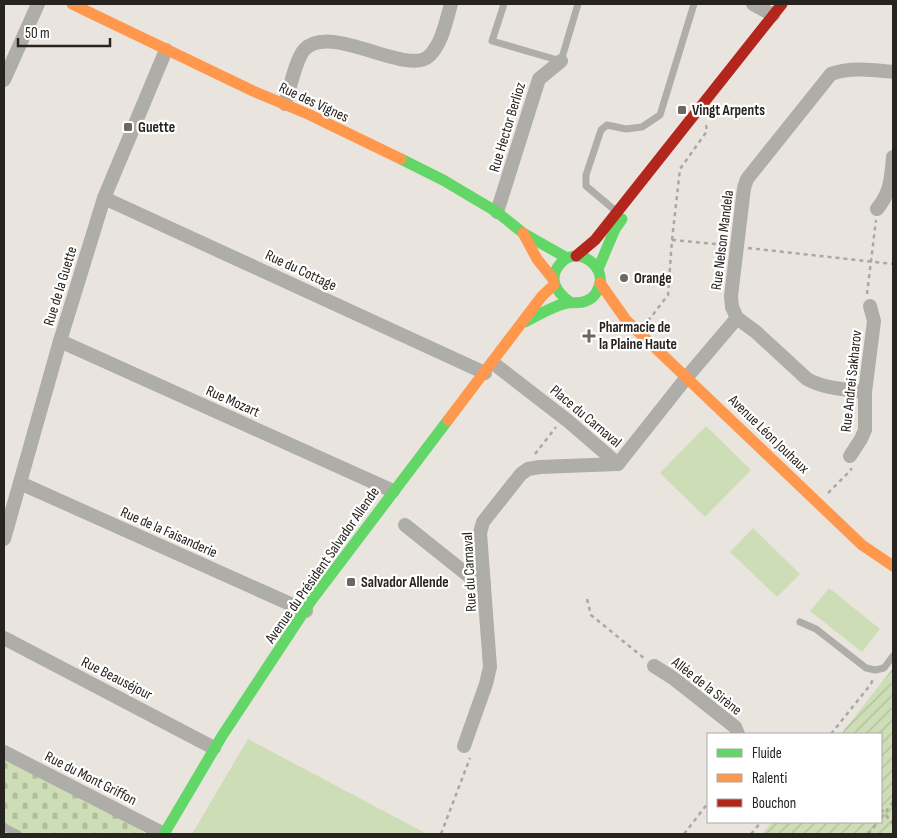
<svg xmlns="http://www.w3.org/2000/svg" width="897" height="838" font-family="'Sofia Sans Condensed',sans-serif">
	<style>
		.grass { fill: #cdddb6 }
		.cemetery { fill: url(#cemetery-stones) }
		.garden { fill: url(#garden-furrows) }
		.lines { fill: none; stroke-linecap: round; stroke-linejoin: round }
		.path { stroke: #aaa8a5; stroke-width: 2.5; stroke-dasharray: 4 4; stroke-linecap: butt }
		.lane { stroke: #aeada8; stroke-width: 7 }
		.street { stroke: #aeada8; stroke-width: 14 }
		.fast { stroke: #63d668; stroke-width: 11 }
		.slow { stroke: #ff974d; stroke-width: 11 }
		.jam { stroke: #b3261e; stroke-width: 11 }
		.poi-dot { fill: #6b6762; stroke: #fff; stroke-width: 2 }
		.labels { text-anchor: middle; stroke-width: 4.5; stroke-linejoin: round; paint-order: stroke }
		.street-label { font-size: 15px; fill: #27241f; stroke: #fff }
		.poi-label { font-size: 15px; font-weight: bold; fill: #27241f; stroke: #fff; text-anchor: start }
	</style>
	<defs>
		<pattern id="cemetery-stones" width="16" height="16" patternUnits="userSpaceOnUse" patternTransform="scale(1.25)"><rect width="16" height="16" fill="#cdddb6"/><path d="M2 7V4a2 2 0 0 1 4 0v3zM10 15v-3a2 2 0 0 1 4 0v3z" fill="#b0be9c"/></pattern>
		<pattern id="garden-furrows" width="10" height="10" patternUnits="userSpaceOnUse" patternTransform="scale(1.25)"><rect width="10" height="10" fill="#cdddb6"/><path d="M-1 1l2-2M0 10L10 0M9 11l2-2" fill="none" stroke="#b0be9c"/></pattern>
	</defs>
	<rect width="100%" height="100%" fill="#eae4de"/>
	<g class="grass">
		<polygon points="706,426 751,470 705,517 660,473"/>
		<polygon points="753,528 800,574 777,597 730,552"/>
		<polygon points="829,588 880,629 862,652 810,611"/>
		<polygon points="248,739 427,834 192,834"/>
	</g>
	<polygon class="cemetery" points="4,758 141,828 144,834 4,834"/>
	<polygon class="garden" points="893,668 893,834 762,834 772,822 881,822 881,734 841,734"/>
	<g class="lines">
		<g class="path">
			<polyline points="672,240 726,245"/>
			<polyline points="748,248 893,264"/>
			<polyline points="867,294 876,220"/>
			<polyline points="648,321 668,295 672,240 680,169 707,131 706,125"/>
			<polyline points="535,454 556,427"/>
			<polyline points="828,493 851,470 851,468"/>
			<polyline points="587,599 591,615 645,659"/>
			<polyline points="831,734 871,684 873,679"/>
			<polyline points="881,809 893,824"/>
			<polyline points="881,818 893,802"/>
			<polyline points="441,834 470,758"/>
			<polyline points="684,834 708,803"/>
			<polyline points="751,834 761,822"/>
			<polyline points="868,834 878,822"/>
		</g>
		<g class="lane">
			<polyline points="504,4 492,41 561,61 578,4"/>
			<polyline points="617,212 586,186 586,175 601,130 607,125 626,129 642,127 660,115 694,4"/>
			<polyline points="800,622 816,629 866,668 875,670 884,668 893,656"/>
			<polyline points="4,827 18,834"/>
		</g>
		<g class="street">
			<polyline points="753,4 773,15"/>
			<polyline points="4,80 38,4"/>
			<path d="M285 104C290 89 295 61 304 50 329 21 407 77 429 56 442 44 446 21 451 4"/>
			<polyline points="104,198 485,373"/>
			<path d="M877 209C891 192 891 178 893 157"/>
			<polyline points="497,212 539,79 561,61"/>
			<polyline points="60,341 393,491"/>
			<polyline points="493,363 568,421 618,464 687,377 737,318"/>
			<path d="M865 392C845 389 825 389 807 379L756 332 737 318 732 307 731 296 744 188 747 179 831 74C852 67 872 70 893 72"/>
			<polyline points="850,456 861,439 865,430 865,392 874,321 870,306"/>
			<polyline points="20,483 306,611"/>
			<polyline points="405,525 474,580 484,583"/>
			<polyline points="4,539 60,341 104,198 166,50"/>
			<polyline points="4,638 214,748"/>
			<polyline points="654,666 673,678 735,727 738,734"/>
			<polyline points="464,746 486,684 490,667 480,533 483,522 521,474 528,469 540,467 618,464"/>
			<polyline points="4,752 164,834"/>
		</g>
		<g class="fast">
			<polyline points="401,159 443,180 497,212 523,233 567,258"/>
			<polyline points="598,269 615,229 622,219"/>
			<path d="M525 322C538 315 553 306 567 303 573 302 579 304 586 301 591 299 595 296 597 291 611 268 577 243 560 264 547 279 557 293 570 302"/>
			<polyline points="164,834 222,736 311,601 448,420"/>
		</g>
		<g class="slow">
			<polyline points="72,4 253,91 308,114 401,159"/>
			<polyline points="523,233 537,259 553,279"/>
			<polyline points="600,283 626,320 862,545 893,566"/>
			<polyline points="448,420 542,296 554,285"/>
		</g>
		<polyline class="jam" points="576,256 595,240 782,4"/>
	</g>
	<g class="poi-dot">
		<rect x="677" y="105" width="10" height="10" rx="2.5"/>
		<rect x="123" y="122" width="10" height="10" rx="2.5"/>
		<circle cx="624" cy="278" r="5"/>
		<path d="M586.5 328.5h5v5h5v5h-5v5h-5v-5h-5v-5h5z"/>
		<rect x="346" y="577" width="10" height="10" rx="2.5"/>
	</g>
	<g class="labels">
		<g class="street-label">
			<text transform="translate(314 102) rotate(25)" y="5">Rue des Vignes</text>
			<text transform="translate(507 127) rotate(-73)" y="5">Rue Hector Berlioz</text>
			<text transform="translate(722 240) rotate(-83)" y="5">Rue Nelson Mandela</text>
			<text transform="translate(301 270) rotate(25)" y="5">Rue du Cottage</text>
			<text transform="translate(60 286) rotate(-73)" y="5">Rue de la Guette</text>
			<text transform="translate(851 381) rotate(-84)" y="5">Rue Andrei Sakharov</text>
			<text transform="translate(233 401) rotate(24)" y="5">Rue Mozart</text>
			<text transform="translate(586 416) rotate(40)" y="5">Place du Carnaval</text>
			<text transform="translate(769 434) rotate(44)" y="5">Avenue Léon Jouhaux</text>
			<text transform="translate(169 532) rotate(24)" y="5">Rue de la Faisanderie</text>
			<text transform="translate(322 565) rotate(-55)" y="5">Avenue du Président Salvador Allende</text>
			<text transform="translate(469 572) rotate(-93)" y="5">Rue du Carnaval</text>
			<text transform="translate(117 678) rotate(27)" y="5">Rue Beauséjour</text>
			<text transform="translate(707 686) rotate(38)" y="5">Allée de la Sirène</text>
			<text transform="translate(91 778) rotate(27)" y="5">Rue du Mont Griffon</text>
		</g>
		<g class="poi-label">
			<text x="692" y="115">Vingt Arpents</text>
			<text x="138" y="132">Guette</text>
			<text x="634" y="283">Orange</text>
			<text x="599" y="332">Pharmacie de<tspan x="599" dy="17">la Plaine Haute</tspan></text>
			<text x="361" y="587">Salvador Allende</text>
		</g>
	</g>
	<rect width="897" height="838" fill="none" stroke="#27241f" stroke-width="10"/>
	<rect x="707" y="733" width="175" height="90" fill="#ffffff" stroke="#a9a7a5"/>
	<rect x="717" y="749" width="25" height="8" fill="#63d668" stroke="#a9a7a5"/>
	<text x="752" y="758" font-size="15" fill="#27241f">Fluide</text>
	<rect x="717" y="774" width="25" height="8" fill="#ff974d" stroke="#a9a7a5"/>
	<text x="752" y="783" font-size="15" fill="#27241f">Ralenti</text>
	<rect x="717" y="799" width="25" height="8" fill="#b3261e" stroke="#a9a7a5"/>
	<text x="752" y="808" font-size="15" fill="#27241f">Bouchon</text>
	<path d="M18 38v8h92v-8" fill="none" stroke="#27241f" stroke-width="2.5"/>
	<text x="25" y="38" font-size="15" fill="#27241f" stroke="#ffffff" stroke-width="4" paint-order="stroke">50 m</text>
</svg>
